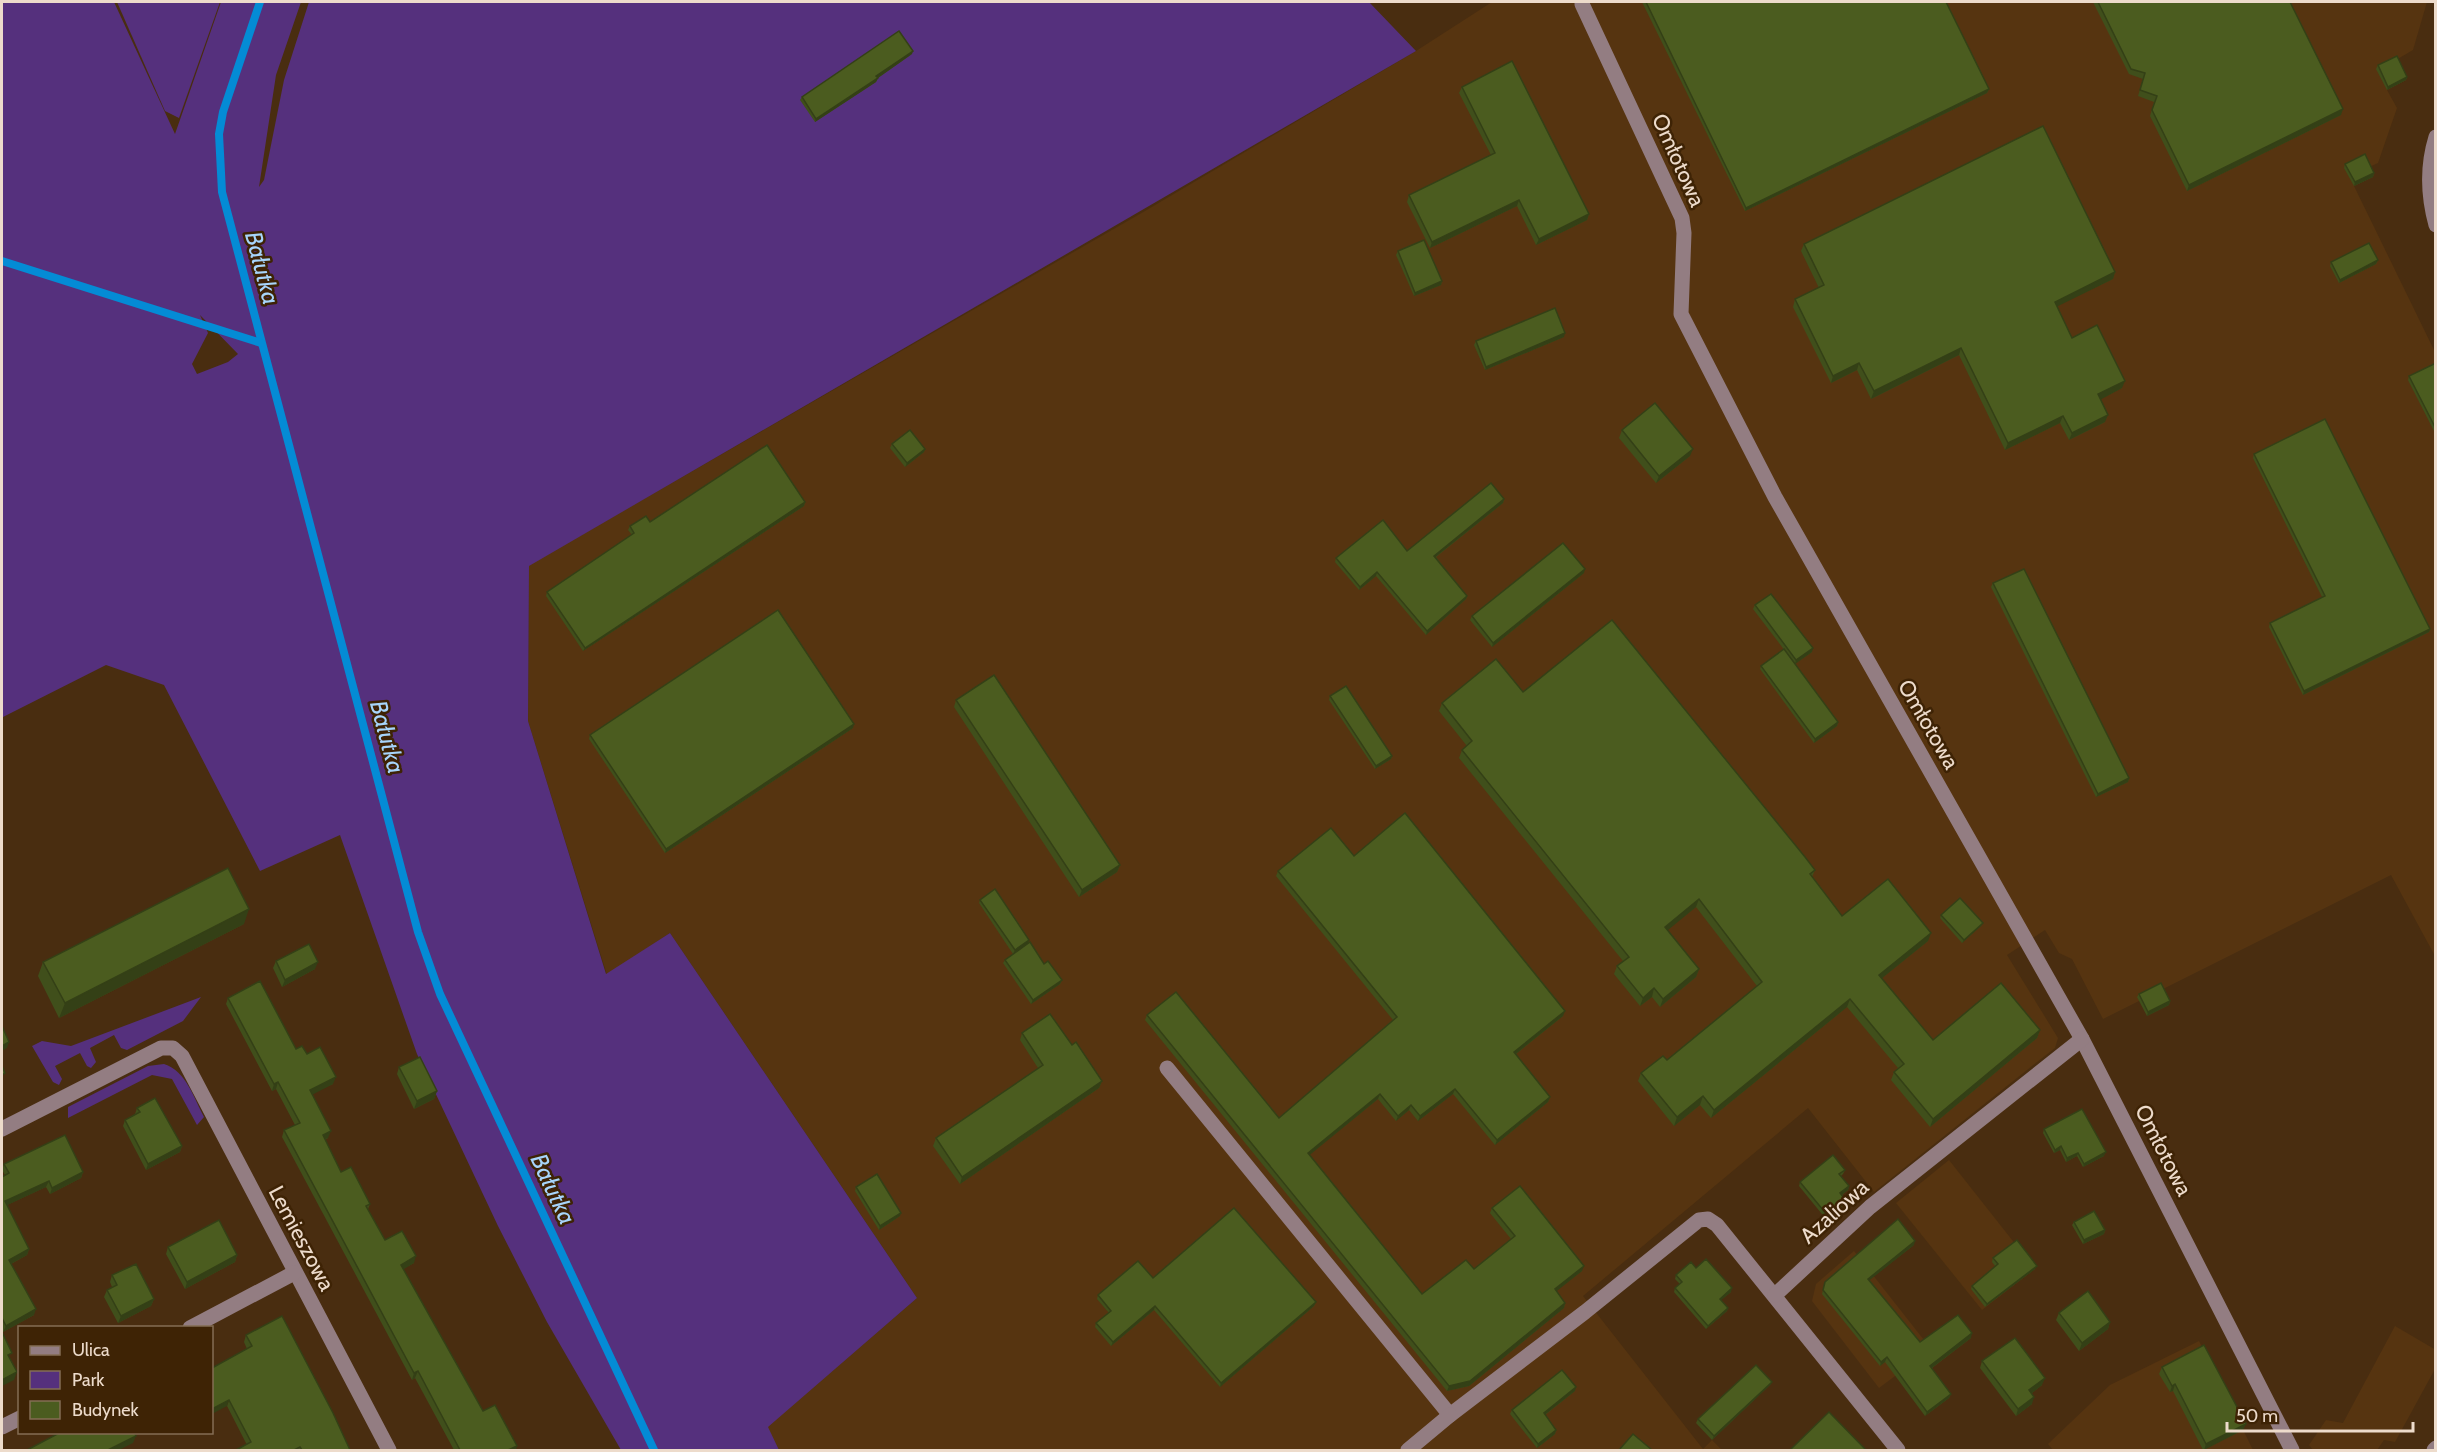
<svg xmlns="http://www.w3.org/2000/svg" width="2437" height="1452" font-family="Cabin,sans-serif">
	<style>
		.built { fill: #563410 }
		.green { fill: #55307d; fill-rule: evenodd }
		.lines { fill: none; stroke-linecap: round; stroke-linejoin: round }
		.stream { stroke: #048bd5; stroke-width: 8 }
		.minor { stroke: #937d82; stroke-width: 15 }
		.wall { fill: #404f1b }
		.shaded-wall { fill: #344016 }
		.building { fill: #4b5c1f; stroke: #344016; stroke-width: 1.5 }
		.labels { text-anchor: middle; stroke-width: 5; stroke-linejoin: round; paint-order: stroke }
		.street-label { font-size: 22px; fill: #eddbcb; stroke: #3e2305 }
		.water-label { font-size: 24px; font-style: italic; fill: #a7d5fb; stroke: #3e2305 }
	</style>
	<rect width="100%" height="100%" fill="#492d10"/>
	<g class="built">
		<polygon points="1492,2 2427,2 2413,50 2396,60 2406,80 2387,90 2397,108 2378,163 2369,167 2373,177 2354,186 2435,352 2435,956 2391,875 2103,1019 2072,959 2059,953 2045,930 2007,955 2058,1038 2055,1048 2032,1066 1874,1192 1808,1108 1583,1296 1703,1449 1712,1440 1722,1450 779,1450 767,1427 917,1298 670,933 607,975 528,721 529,565 1145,211 1416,51"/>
		<polygon points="1949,1160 2035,1269 1982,1310 1896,1203"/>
		<polygon points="1854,1251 1931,1349 1879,1388 1812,1301 1816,1284"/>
		<polygon points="2395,1326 2436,1350 2435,1369 2395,1442 2384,1440 2377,1450 2313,1450 2309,1445 2326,1420 2343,1423"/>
		<polygon points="2199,1341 2253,1450 2053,1450 2048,1444 2110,1385"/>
	</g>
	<g class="green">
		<path d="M2 2H114L175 134 221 2H301L276 75 259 187 264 180 284 80 309 2H1369L1416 51 529 566 528 721 606 974 670 933 917 1298 768 1427 779 1450H621L547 1322 498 1226 417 1054 340 835 260 871 164 685 106 665 3 717ZM200 315 238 354 228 362 197 374 192 364 208 333Z"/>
		<polygon points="117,2 220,2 179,118 165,111"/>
		<polygon points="201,997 183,1021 127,1050 121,1048 114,1035 90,1048 96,1062 91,1068 87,1066 80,1053 55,1066 62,1079 59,1085 53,1082 32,1046 42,1041 71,1046"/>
		<path d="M164 1064C186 1071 194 1098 204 1117L197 1125 172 1079 152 1075 68 1118V1107L148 1066Z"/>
	</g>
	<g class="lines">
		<g class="stream">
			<polyline points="260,2 223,112 219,134 222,192 418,932 440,994 654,1450"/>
			<polyline points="2,261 261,343"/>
		</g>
		<g class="minor">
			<polyline points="1582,4 1682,218 1684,233 1681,314 1775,497 2082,1039 2292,1450"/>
			<path d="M2436 137C2427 166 2428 196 2436 225"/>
			<polyline points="1167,1068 1450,1415 1585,1312 1699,1220 1708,1219 1717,1225 1898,1450"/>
			<polyline points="2,1129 161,1048 173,1048 182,1056 389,1450"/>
			<polyline points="1775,1295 1870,1207 2082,1039"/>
			<polyline points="190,1328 294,1273"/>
			<polyline points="2,1427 20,1418"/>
			<polyline points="1408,1450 1450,1415"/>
			<polyline points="2434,1450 2436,1448"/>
		</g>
	</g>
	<g class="wall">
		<polygon points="1642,2 1946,2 1989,89 1987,93 1745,211"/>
		<polygon points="2093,2 2290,2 2341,115 2187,191 2150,116 2154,102 2138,96 2143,79 2129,74"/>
		<polygon points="912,54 878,78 876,82 815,122 800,100 802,97"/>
		<polygon points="2378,65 2407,77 2406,80 2387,90 2376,69"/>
		<polygon points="1462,87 1589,214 1587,220 1536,245 1517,206 1430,248 1407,202 1409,195 1491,155 1459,93"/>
		<polygon points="2345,164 2374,173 2373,177 2354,186 2344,168"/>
		<polygon points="1804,244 2115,272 2113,279 2057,306 2072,338 2122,388 2101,399 2105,422 2069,440 2060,423 2005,450 1959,355 1871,399 1857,370 1831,383 1793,307 1795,299 1819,288 1801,251"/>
		<polygon points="1398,251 1442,281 1441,285 1414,296 1396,255"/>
		<polygon points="2378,260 2376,264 2339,283 2330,266 2331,262"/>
		<polygon points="1564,337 1485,370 1474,345 1476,341"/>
		<polygon points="2436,363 2436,435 2408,380 2409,376"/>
		<polygon points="1622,430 1690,456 1656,483 1619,438"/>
		<polygon points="892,444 925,449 924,452 905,467 890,448"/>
		<polygon points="2254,454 2430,629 2429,632 2303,695 2269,627 2270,623 2322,597 2253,458"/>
		<polygon points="1504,499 1503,503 1436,557 1467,596 1466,599 1426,635 1376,576 1359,590 1335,562 1336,558 1407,551"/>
		<polygon points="805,502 804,506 583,651 546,596 547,592 632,535 628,530 630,526 650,522"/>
		<polygon points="1584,573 1492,647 1470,620 1472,616"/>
		<polygon points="1993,583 2129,778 2128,782 2096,797 1991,587"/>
		<polygon points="1755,605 1812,652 1795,664 1753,609"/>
		<polygon points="1761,666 1838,722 1837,726 1814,743 1760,669"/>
		<polygon points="1523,692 1815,870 1812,877 1842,916 1928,941 1882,978 1933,1040 2040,1030 2037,1038 1930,1127 1891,1080 1894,1072 1898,1068 1847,1007 1711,1118 1700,1105 1674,1126 1638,1081 1641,1073 1667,1060 1757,986 1696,907 1667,930 1699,969 1696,977 1660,1007 1652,997 1640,1006 1614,974 1617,966 1623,961 1459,758 1462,750 1467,746 1439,711 1442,703"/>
		<polygon points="1330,696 1392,756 1391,759 1375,769 1329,700"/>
		<polygon points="956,700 1120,865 1117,872 1079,897 954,707"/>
		<polygon points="853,728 665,853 589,739 590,735"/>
		<polygon points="1354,856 1563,1016 1516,1054 1550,1097 1548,1102 1495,1145 1453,1094 1418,1121 1409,1110 1396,1121 1378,1099 1309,1155 1422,1294 1474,1269 1511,1239 1490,1213 1492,1208 1582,1271 1556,1291 1565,1303 1564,1308 1469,1386 1447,1391 1145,1020 1147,1015 1279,1118 1393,1020 1276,876 1278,871"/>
		<polygon points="980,900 1029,940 1028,944 1013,954 979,903"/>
		<polygon points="1941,915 1983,923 1981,926 1962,943 1940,918"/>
		<polygon points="244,924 59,1018 38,976 43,962"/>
		<polygon points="1005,960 1044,964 1062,980 1060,984 1031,1004 1003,963"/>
		<polygon points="276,961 315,969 282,987 273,968"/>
		<polygon points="2139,994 2170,1001 2169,1005 2147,1016 2137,997"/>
		<polygon points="228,998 296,1049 307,1054 333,1084 312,1094 328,1138 325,1140 341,1172 370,1204 368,1209 385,1240 414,1263 403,1269 483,1411 516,1450 454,1450 415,1378 412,1380 282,1137 284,1130 295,1125 276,1089 272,1091 226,1004"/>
		<polygon points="1022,1033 1072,1045 1102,1081 1099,1088 960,1184 933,1146 936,1138 1038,1068 1020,1040"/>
		<polygon points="399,1067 437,1091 434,1099 414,1109 397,1074"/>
		<polygon points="137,1108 182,1146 180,1152 146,1170 123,1126 125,1120 135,1114"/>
		<polygon points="2044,1129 2104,1156 2083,1167 2077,1156 2066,1162 2060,1150 2054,1153 2043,1133"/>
		<polygon points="4,1164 83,1172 81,1178 50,1194 46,1187 7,1205 29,1249 27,1255 11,1264 34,1315 3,1332 2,1328 2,1177 5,1175 2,1170"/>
		<polygon points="1845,1170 1843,1174 1841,1176 1849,1186 1848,1190 1842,1195 1845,1204 1826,1219 1799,1186 1800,1182"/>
		<polygon points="856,1187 900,1216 879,1230 855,1191"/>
		<polygon points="2074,1222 2105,1230 2104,1234 2083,1244 2072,1225"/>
		<polygon points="1914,1245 1869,1280 1920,1342 1971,1338 1932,1368 1951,1394 1949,1398 1925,1416 1885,1362 1880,1366 1822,1294 1825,1282"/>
		<polygon points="168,1247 237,1255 235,1262 185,1289 166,1254"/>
		<polygon points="1993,1258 2035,1269 1985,1307 1971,1289 1972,1286 1995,1266 1992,1262"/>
		<polygon points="1696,1268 1731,1292 1721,1300 1728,1308 1727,1311 1706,1329 1674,1292 1675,1288 1680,1284 1675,1279 1676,1275"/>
		<polygon points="112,1275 154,1299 151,1306 118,1323 104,1297 107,1290 112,1287 110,1282"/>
		<polygon points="1153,1278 1316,1302 1314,1306 1220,1387 1154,1310 1111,1346 1095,1327 1096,1323 1109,1313 1097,1299 1098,1295"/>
		<polygon points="2059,1313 2110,1322 2108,1329 2079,1351 2056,1320"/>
		<polygon points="246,1335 350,1450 236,1450 247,1445 227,1406 247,1349 244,1342"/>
		<polygon points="1982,1361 2042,1385 2032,1393 2032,1404 2016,1416 1980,1368"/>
		<polygon points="2162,1367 2243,1430 2203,1450 2173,1391 2170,1392 2159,1374"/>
		<polygon points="1772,1382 1770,1385 1712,1440 1696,1423 1698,1419"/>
		<polygon points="1575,1391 1545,1415 1556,1430 1555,1434 1537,1448 1510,1414 1512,1410"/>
	</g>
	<g class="shaded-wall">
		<polygon points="913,51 912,54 875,80 876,76"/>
		<polygon points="2407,77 2406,80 2387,90 2388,87"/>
		<polygon points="878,78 876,82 815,122 816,119"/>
		<polygon points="1989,89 1987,93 1745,211 1746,208"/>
		<polygon points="2343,109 2341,115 2187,191 2189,185"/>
		<polygon points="2374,173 2373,177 2354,186 2355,182"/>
		<polygon points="1519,200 1517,206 1430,248 1432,242"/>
		<polygon points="1589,214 1587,220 1536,245 1539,239"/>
		<polygon points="2378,260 2376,264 2339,283 2340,280"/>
		<polygon points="2115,272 2113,279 2052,309 2055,302"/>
		<polygon points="1442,281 1441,285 1414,296 1415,293"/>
		<polygon points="1565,333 1564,337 1485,370 1486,367"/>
		<polygon points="1961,348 1959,355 1871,399 1874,391"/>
		<polygon points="1859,363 1857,370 1831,383 1833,376"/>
		<polygon points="2125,381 2122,388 2096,402 2098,394"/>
		<polygon points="2108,415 2105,422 2069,440 2072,433"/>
		<polygon points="2063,416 2060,423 2005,450 2008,443"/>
		<polygon points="925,449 924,452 905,467 907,463"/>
		<polygon points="1693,449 1690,456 1656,483 1659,476"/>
		<polygon points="1504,499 1503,503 1433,559 1434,556"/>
		<polygon points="805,502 804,506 583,651 585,648"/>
		<polygon points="1585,569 1584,573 1492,647 1493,643"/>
		<polygon points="1377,572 1376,576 1359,590 1360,587"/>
		<polygon points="1467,596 1466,599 1426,635 1427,631"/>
		<polygon points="2430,629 2429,632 2303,695 2304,691"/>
		<polygon points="1813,648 1812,652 1795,664 1796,660"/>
		<polygon points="1838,722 1837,726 1814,743 1815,739"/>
		<polygon points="854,724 853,728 665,853 666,849"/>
		<polygon points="1392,756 1391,759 1375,769 1376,766"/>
		<polygon points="2129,778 2128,782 2096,797 2098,794"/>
		<polygon points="1120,865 1117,872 1079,897 1082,890"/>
		<polygon points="1699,899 1696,907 1662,935 1665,927"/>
		<polygon points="249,909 244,924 59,1018 65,1003"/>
		<polygon points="1983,923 1981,926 1962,943 1964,940"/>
		<polygon points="1931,933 1928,941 1876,983 1879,975"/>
		<polygon points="1029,940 1028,944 1013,954 1015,950"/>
		<polygon points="318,962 315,969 282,987 285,980"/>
		<polygon points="1699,969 1696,977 1660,1007 1663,999"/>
		<polygon points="1062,980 1060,984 1031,1004 1033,1000"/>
		<polygon points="1654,988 1652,997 1640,1006 1643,998"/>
		<polygon points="1850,999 1847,1007 1711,1118 1714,1110"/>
		<polygon points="2170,1001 2169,1005 2147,1016 2148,1012"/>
		<polygon points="1565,1011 1563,1016 1512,1057 1514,1052"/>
		<polygon points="2040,1030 2037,1038 1930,1127 1933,1119"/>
		<polygon points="9,1042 7,1048 2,1051 2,1046"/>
		<polygon points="336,1077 333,1084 308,1097 310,1090"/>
		<polygon points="1102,1081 1099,1088 960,1184 962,1177"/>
		<polygon points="278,1082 276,1089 272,1091 274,1084"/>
		<polygon points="1455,1089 1453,1094 1418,1121 1420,1116"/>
		<polygon points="437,1091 434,1099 414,1109 417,1101"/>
		<polygon points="1380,1094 1378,1099 1306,1158 1308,1153"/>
		<polygon points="1703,1096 1700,1105 1674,1126 1677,1117"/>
		<polygon points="1550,1097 1548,1102 1495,1145 1497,1140"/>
		<polygon points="1411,1105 1409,1110 1396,1121 1398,1116"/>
		<polygon points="331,1131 328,1138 320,1142 323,1135"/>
		<polygon points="182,1146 180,1152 146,1170 148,1164"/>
		<polygon points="2061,1146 2060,1150 2054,1153 2055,1150"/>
		<polygon points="2106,1152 2104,1156 2083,1167 2084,1164"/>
		<polygon points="2078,1153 2077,1156 2066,1162 2067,1158"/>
		<polygon points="83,1172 81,1178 50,1194 52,1188"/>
		<polygon points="49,1181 46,1187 3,1207 5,1201"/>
		<polygon points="1849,1186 1848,1190 1839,1197 1840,1193"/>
		<polygon points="1846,1201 1845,1204 1826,1219 1828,1216"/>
		<polygon points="901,1213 900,1216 879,1230 880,1226"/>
		<polygon points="2105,1230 2104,1234 2083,1244 2084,1240"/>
		<polygon points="1915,1241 1914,1245 1866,1283 1868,1279"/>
		<polygon points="29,1249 27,1255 7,1266 9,1260"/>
		<polygon points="237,1255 235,1262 185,1289 187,1282"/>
		<polygon points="416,1256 414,1263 399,1272 401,1265"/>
		<polygon points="1584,1266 1582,1271 1553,1294 1555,1289"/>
		<polygon points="2037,1266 2035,1269 1985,1307 1987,1304"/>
		<polygon points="1732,1288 1731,1292 1719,1302 1720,1299"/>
		<polygon points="154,1299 151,1306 118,1323 121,1316"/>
		<polygon points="1316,1302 1314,1306 1220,1387 1221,1383"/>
		<polygon points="1565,1303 1564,1308 1469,1386 1447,1391 1449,1386"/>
		<polygon points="1155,1306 1154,1310 1111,1346 1113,1342"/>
		<polygon points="1728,1308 1727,1311 1706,1329 1708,1326"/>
		<polygon points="36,1309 34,1315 3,1332 6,1326"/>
		<polygon points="2110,1322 2108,1329 2079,1351 2082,1343"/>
		<polygon points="1972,1333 1971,1338 1929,1370 1930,1366"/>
		<polygon points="1887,1357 1885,1362 1880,1366 1881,1362"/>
		<polygon points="418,1371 415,1378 412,1380 414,1373"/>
		<polygon points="17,1372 14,1380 2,1386 2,1380"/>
		<polygon points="2045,1378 2042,1385 2027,1397 2029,1390"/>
		<polygon points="1772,1382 1770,1385 1712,1440 1714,1436"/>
		<polygon points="2175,1384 2173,1391 2170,1392 2172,1386"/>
		<polygon points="1576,1387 1575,1391 1542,1417 1544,1413"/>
		<polygon points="1951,1394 1949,1398 1925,1416 1927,1412"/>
		<polygon points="2034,1397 2032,1404 2016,1416 2018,1409"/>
		<polygon points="229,1400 227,1406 212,1414 212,1409"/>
		<polygon points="2246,1424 2243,1430 2204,1450 2206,1444"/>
		<polygon points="1556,1430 1555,1434 1537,1448 1538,1444"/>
		<polygon points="136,1436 133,1443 119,1450 108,1450"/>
		<polygon points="517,1446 516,1450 508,1450"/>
	</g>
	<g class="building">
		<polygon points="1646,2 1946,2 1989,89 1746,208"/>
		<polygon points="2098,2 2290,2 2343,109 2189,185 2152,110 2157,96 2140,90 2145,73 2131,69"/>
		<polygon points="899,31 913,51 876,76 878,78 816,119 802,97"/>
		<polygon points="2397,56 2407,77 2388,87 2378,65"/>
		<polygon points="1512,61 1589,214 1539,239 1519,200 1432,242 1409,195 1495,153 1462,87"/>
		<polygon points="2043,126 2115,272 2055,302 2072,338 2097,325 2125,381 2098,394 2108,415 2072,433 2063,416 2008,443 1961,348 1874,391 1859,363 1833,376 1795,299 1824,285 1804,244"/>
		<polygon points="2365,154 2374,173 2355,182 2345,164"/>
		<polygon points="1424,240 1442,281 1415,293 1398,251"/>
		<polygon points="2369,243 2378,260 2340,280 2331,262"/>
		<polygon points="1555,308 1565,333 1486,367 1476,341"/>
		<polygon points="2436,363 2436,429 2409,376"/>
		<polygon points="1655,403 1693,449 1659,476 1622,430"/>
		<polygon points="2325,419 2430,629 2304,691 2270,623 2325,596 2254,454"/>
		<polygon points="910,430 925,449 907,463 892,444"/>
		<polygon points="767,445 805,502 585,648 547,592 634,533 630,526 646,516 650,522"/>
		<polygon points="1491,483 1504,499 1434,556 1467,596 1427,631 1377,572 1360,587 1336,558 1383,520 1407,551"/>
		<polygon points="1563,543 1585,569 1493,643 1472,616"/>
		<polygon points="2024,569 2129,778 2098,794 1993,583"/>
		<polygon points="1771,594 1813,648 1796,660 1755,605"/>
		<polygon points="778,610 854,724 666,849 590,735"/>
		<polygon points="1612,620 1805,857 1815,870 1810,874 1842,916 1888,879 1931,933 1879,975 1933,1040 2001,983 2040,1030 1933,1119 1894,1072 1904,1064 1850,999 1714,1110 1703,1096 1677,1117 1641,1073 1663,1056 1667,1060 1762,982 1699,899 1665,927 1699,969 1663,999 1654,988 1643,998 1617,966 1629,957 1462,750 1472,741 1442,703 1496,659 1523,692"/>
		<polygon points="1784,649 1838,722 1815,739 1761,666"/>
		<polygon points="994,675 1120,865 1082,890 956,700"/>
		<polygon points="1346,686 1392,756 1376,766 1330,696"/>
		<polygon points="1405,813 1565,1011 1514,1052 1550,1097 1497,1140 1455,1089 1420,1116 1411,1105 1398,1116 1380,1094 1308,1153 1422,1294 1466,1260 1474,1269 1515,1236 1492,1208 1520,1186 1584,1266 1555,1289 1565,1303 1470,1381 1449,1386 1147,1015 1176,992 1279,1118 1397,1017 1278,871 1331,828 1354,856"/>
		<polygon points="228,868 249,909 65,1003 43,962"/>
		<polygon points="995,889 1029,940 1015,950 980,900"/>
		<polygon points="1960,898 1983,923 1964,940 1941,915"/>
		<polygon points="1030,942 1044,964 1048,961 1062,980 1033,1000 1005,960"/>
		<polygon points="309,944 318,962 285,980 276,961"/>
		<polygon points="260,981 296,1049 302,1046 307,1054 320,1047 336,1077 310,1090 331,1131 323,1135 341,1172 351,1167 370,1204 366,1206 385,1240 402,1231 416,1256 401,1265 483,1411 495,1405 517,1446 508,1450 460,1450 418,1371 414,1373 284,1130 300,1123 278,1082 274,1084 228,998"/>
		<polygon points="2161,983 2170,1001 2148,1012 2139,994"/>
		<polygon points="1050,1014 1072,1045 1076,1042 1102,1081 962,1177 936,1138 1043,1065 1022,1033"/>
		<polygon points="2,1026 9,1042 2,1046"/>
		<polygon points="420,1057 437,1091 417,1101 399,1067"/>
		<polygon points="2,1066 5,1073 2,1075"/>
		<polygon points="155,1098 182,1146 148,1164 125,1120 140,1112 137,1108"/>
		<polygon points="2082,1109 2106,1152 2084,1164 2078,1153 2067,1158 2061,1146 2055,1150 2044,1129"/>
		<polygon points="65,1135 83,1172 52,1188 49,1181 5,1201 29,1249 9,1260 36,1309 6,1326 2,1318 2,1177 9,1173 4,1164"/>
		<polygon points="1833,1155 1845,1170 1839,1174 1849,1186 1840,1193 1846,1201 1828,1216 1800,1182"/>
		<polygon points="877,1174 901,1213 880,1226 856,1187"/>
		<polygon points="1234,1208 1316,1302 1221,1383 1155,1306 1113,1342 1096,1323 1111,1311 1098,1295 1138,1261 1153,1278"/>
		<polygon points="2094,1211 2105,1230 2084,1240 2074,1222"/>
		<polygon points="1898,1219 1915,1241 1868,1279 1920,1342 1958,1315 1972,1333 1930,1366 1951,1394 1927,1412 1887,1357 1881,1362 1823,1290 1825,1282"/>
		<polygon points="219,1220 237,1255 187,1282 168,1247"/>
		<polygon points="2017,1240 2037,1266 1987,1304 1972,1286 1998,1264 1993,1258"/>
		<polygon points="1706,1259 1732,1288 1720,1299 1728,1308 1708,1326 1675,1288 1682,1282 1676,1275 1691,1262 1696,1268"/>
		<polygon points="136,1264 154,1299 121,1316 107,1290 117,1285 112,1275"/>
		<polygon points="2088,1291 2110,1322 2082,1343 2059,1313"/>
		<polygon points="282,1316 333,1413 350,1450 302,1450 300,1447 294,1450 236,1450 251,1442 229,1400 212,1409 212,1368 252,1346 246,1335"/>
		<polygon points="2,1332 12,1353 8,1355 17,1372 2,1380"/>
		<polygon points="2015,1338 2045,1378 2029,1390 2034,1397 2018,1409 1982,1361"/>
		<polygon points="2204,1345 2246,1424 2206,1444 2175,1384 2172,1386 2162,1367"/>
		<polygon points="1756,1365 1772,1382 1714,1436 1698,1419"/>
		<polygon points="1562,1370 1576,1387 1544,1413 1556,1430 1538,1444 1512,1410"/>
		<polygon points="1829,1412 1866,1450 1790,1450"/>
		<polygon points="61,1432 134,1432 136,1436 108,1450 27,1450"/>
		<polygon points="1633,1434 1652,1450 1619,1450"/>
	</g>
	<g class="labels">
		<g class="street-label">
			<text transform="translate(1679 160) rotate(66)" y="8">Omłotowa</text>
			<text transform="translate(1929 724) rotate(60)" y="8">Omłotowa</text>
			<text transform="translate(2164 1150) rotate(63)" y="8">Omłotowa</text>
			<text transform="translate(1834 1211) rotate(-42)" y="8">Azaliowa</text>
			<text transform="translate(302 1238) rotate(62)" y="8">Lemieszowa</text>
		</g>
		<g class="water-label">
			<text transform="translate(262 268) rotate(75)" y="8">Bałutka</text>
			<text transform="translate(387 737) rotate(75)" y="8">Bałutka</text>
			<text transform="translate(553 1189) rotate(65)" y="8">Bałutka</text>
		</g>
	</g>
	<rect width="2437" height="1452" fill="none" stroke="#eddbcb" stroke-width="6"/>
	<rect x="18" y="1326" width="195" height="108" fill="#3e2305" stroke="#846d54" stroke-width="1.5"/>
	<rect x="30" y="1346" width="30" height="9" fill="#937d82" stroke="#846d54" stroke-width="1.5"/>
	<text x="72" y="1356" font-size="18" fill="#eddbcb">Ulica</text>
	<rect x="30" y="1371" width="30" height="18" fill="#55307d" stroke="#846d54" stroke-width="1.5"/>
	<text x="72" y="1386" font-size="18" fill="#eddbcb">Park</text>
	<rect x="30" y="1401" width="30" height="18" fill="#4b5c1f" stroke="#846d54" stroke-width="1.5"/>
	<text x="72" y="1416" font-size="18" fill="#eddbcb">Budynek</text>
	<path d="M2227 1422v9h186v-9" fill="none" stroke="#eddbcb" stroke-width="3"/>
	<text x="2236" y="1422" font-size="18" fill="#eddbcb" stroke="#3e2305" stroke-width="4.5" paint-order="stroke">50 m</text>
</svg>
